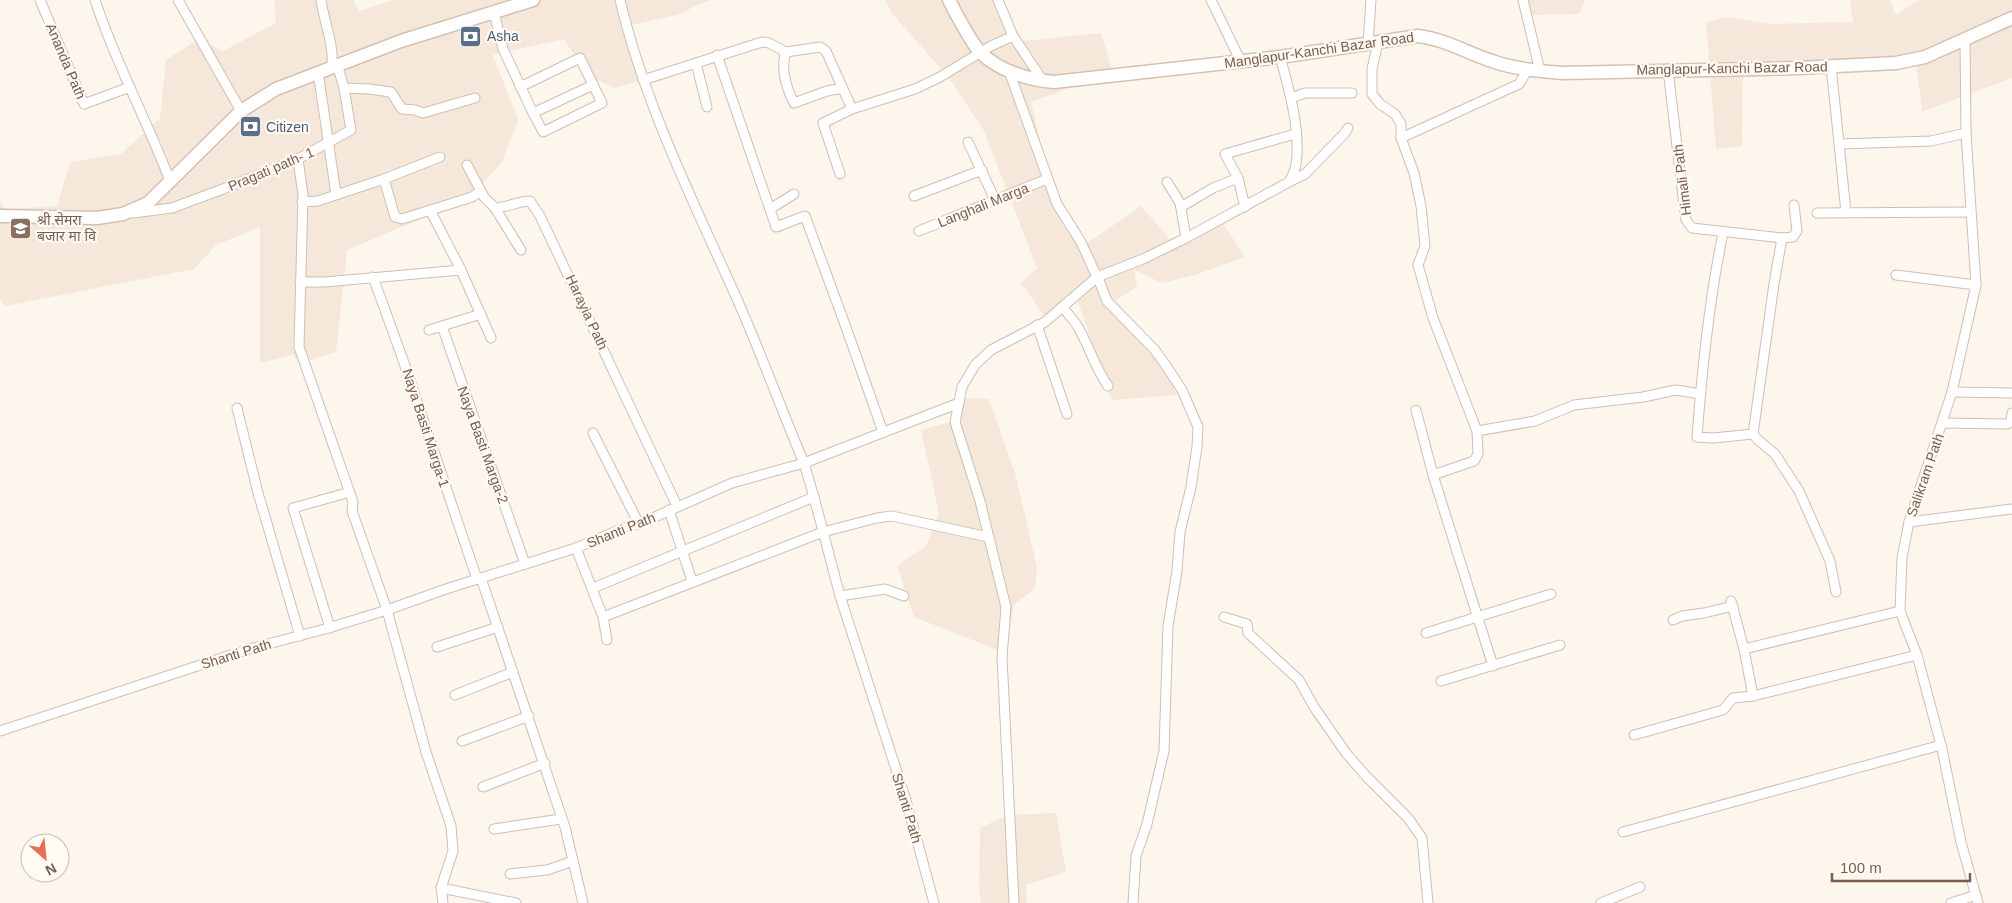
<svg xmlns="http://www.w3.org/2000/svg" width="2012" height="903" font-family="Arial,'Noto Sans Devanagari',sans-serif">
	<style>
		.residential { fill: #f5e8da }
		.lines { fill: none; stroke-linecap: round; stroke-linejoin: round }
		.street-casing { stroke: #d1beb0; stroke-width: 11 }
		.secondary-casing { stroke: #d6c0b0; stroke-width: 15 }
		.street { stroke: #fff; stroke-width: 9 }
		.secondary { stroke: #fff; stroke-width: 12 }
		.labels { text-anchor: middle; stroke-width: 4.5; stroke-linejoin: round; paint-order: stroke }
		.service-label { font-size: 14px; fill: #4e5e75; stroke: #fffaf3; text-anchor: start }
		.street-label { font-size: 14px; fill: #7a5c4d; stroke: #fffaf3 }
		.education-label { font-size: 14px; fill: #785e54; stroke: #fffaf3; text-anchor: start }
	</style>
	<rect width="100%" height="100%" fill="#fdf6ec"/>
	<g class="residential">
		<polygon points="274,0 353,0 359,11 393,0 711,0 693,7 681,14 630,25 648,78 615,88 588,76 564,39 493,55 518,120 502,162 470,198 347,250 336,352 299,363 293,355 260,363 260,227 216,245 194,269 5,306 0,299 0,203 5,209 57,206 70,162 121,154 160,118 166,60 198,39 223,51 276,23"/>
		<polygon points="885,0 1002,0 1003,6 1023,41 1101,33 1113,72 1031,102 1050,182 1086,244 1141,206 1170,239 1186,238 1223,223 1245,257 1195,275 1162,283 1134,270 1137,287 1115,301 1157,347 1177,395 1112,400 1077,299 1044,316 1021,283 1037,268 984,131 947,75 893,15"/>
		<polygon points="1528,0 1585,0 1579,14 1532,15"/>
		<polygon points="1850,0 1890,0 1896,15 1918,0 2012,0 2012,78 1922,112 1916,60 1743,76 1742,146 1716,149 1706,22 1726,17 1772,24 1853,22"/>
		<polygon points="959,398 989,399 1016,476 1037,568 1035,588 1014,605 1005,653 914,617 897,566 927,545 939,513 921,430 953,421"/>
		<polygon points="1056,813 1066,872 1026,885 1027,903 981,903 979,888 980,828 1007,815"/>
	</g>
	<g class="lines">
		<defs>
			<g id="street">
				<polyline points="40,0 84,104 130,87"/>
				<path d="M95 0C115 62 147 120 170 181"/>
				<polyline points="178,0 241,111"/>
				<path d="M321 0C324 22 334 44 332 66"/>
				<path d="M620 0C645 105 693 201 737 299 761 353 781 409 804 463L959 403"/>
				<polyline points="998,0 1013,36 1043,81"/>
				<polyline points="1211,0 1241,62"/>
				<polyline points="1523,0 1540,71"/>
				<polyline points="494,12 503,49 533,113"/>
				<polyline points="1965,40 1966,133 1976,285 1952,392 1909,522 1902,558 1900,611 1917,655 1942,749 1961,842 1978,903"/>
				<polyline points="1378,42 1372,69 1372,94 1380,104 1395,114 1401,124 1401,138 1414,173 1421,206 1425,246 1418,265 1433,318 1477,431"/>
				<polyline points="1368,44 1371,0"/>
				<polyline points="717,55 776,227 805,216 847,330 883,432"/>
				<polyline points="696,63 707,107"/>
				<polyline points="1831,66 1846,212"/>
				<polyline points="1668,70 1685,214 1686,220 1692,228 1782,238 1793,237 1797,231 1794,205"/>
				<polyline points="1009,71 1057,204 1081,242 1097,277"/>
				<polyline points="318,72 336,194"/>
				<polyline points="643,80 762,42 769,43 786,52"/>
				<polyline points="520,87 580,58 602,103 543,132 533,113 593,85"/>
				<polyline points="344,88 369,89 391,92 402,109 415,110 423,113 475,98"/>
				<path d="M843 88 827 91 794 103C786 87 780 69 786 52L820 47 826 51 852 109"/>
				<polyline points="1291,98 1305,93 1352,93"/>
				<polyline points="1401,138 1519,84 1528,69"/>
				<polyline points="968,142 995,200"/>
				<polyline points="1839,144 1931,141 1966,133"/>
				<polyline points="298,159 303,195 299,347 353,502 352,511 387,610 426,752 451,826 453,851 441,888 443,903"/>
				<path d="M467 165 484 197 495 208C507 208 517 201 530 201L540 216 677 506"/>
				<polyline points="840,174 823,123 852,109 915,89 940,77 991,46 1013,36"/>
				<polyline points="384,179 440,157"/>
				<polyline points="1167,182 1180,203 1186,238"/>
				<polyline points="1289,182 1305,174 1345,133 1348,128"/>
				<polyline points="914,196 982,170"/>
				<polyline points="302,202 318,201 384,179 395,217 402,219 472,197 481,191"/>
				<polyline points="1181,207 1213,188 1238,178"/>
				<polyline points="1245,207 1238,178 1225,154 1295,134"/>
				<polyline points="495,208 521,250"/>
				<polyline points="770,209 794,194"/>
				<polyline points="430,210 461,270 491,338"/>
				<polyline points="133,213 172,208 223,189 298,159 351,130 344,88 337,64"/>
				<polyline points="1817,213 1971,212"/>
				<polyline points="919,231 1047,179"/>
				<path d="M1723 233C1709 300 1702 369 1697 437L1713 438 1753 434 1758 440 1775 454 1799 491 1830 561 1836 592"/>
				<polyline points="1896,275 1976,285"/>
				<polyline points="373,277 402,357 477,579"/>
				<polyline points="1098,278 1107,301 1154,349 1165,364 1182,390 1198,427 1197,447 1191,487 1180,532 1177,571 1168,626 1164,751 1147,824 1136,856 1133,903"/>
				<polyline points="300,282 325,282 461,270"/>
				<path d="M1063 306C1067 315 1075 320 1079 329 1090 348 1095 368 1108 386"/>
				<polyline points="1037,325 1067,414"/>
				<polyline points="442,326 525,564"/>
				<polyline points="429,330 481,314"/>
				<polyline points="1952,392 2012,393"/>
				<polyline points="237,408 258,493 300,636"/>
				<polyline points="1416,410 1433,475 1493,666"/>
				<polyline points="1943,423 2007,424 2011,422 2012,413"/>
				<polyline points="593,433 639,524"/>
				<polyline points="1753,434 1774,284 1782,238"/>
				<polyline points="1433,475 1474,461 1478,454 1477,431 1535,421 1574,405 1643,397 1676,390 1700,394"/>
				<polyline points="669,510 692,581"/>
				<polyline points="1909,522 2012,509"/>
				<polyline points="576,548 603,617 607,640"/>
				<polyline points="481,578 565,827 583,903"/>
				<polyline points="593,588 814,497"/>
				<polyline points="840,596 885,589 904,596"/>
				<polyline points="1731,601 1744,649"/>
				<polyline points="1900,611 1744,649 1753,696 1917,655"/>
				<polyline points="603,617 823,532 877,518 892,516 988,537"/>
				<polyline points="1224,617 1247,624 1248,633 1299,680 1314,707 1346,753 1366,776 1408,818 1422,838 1428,903"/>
				<polyline points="1673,620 1682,616 1704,613 1733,606"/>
				<polyline points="330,628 293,508 350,492"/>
				<polyline points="1426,633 1551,594"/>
				<polyline points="437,647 498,627"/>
				<polyline points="1441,681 1560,645"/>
				<polyline points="455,695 513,672"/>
				<polyline points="0,731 249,649 325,629 387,610 446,589 576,548 626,527 639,524 732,483 804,463 814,497 840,596 906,800 934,903"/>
				<polyline points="1634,735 1723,710 1733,698 1753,696"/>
				<polyline points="462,741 529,716"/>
				<polyline points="483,787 545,763"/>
				<polyline points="494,829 561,819"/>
				<polyline points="1623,832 1941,745"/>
				<polyline points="510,874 547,870 573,861"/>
				<polyline points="441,888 516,903"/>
				<path d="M1014 903 1002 657 1006 607 980 501 955 422 962 387 975 365 991 350 1045 322 1097 277 1143 259 1186 238 1289 182C1292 177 1295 170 1296 164 1301 132 1289 88 1280 57"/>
				<polyline points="1601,903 1640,887"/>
				<polyline points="1951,903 1976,895"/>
			</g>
			<g id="secondary">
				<path d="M949 0C955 12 973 46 982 54 1000 71 1029 80 1054 82L1280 57 1418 36C1445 39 1467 53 1492 61 1514 69 1539 71 1562 73L1798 68 1896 63 1925 57 2012 18"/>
				<polyline points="0,216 97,218 123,214 148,203 241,111 276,89 401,41 533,0"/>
			</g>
		</defs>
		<use href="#street" class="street-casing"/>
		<use href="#secondary" class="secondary-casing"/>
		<use href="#street" class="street"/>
		<use href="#secondary" class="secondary"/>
	</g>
	<defs>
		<symbol id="bank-square" viewBox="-11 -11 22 22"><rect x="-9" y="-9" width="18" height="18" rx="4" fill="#5c6f8a" stroke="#fffaf3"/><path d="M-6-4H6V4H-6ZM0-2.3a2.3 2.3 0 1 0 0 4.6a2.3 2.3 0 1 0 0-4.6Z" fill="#fff"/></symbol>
		<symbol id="school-square" viewBox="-11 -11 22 22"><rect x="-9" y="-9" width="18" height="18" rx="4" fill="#8d6e63" stroke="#fffaf3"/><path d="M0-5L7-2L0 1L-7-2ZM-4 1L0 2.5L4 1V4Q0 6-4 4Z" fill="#fff"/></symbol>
	</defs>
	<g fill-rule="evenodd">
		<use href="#bank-square" x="458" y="24" width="25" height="25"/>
		<use href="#bank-square" x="238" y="114" width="25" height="25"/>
		<use href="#school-square" x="8" y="216" width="25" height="25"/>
	</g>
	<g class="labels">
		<g class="service-label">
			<text x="487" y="41">Asha</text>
			<text x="266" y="132">Citizen</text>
		</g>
		<g class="street-label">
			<text transform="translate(1319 50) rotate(-8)" y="5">Manglapur-Kanchi Bazar Road</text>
			<text transform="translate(66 61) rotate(67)" y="5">Ananda Path</text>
			<text transform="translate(1732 68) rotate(-1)" y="5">Manglapur-Kanchi Bazar Road</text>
			<text transform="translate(271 169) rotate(-23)" y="5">Pragati path- 1</text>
			<text transform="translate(1682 180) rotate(-97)" y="5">Himali Path</text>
			<text transform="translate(983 205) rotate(-22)" y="5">Langhali Marga</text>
			<text transform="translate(587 312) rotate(65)" y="5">Harayia Path</text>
			<text transform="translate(426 428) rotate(72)" y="5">Naya Basti Marga-1</text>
			<text transform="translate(483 445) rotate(70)" y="5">Naya Basti Marga-2</text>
			<text transform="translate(1925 475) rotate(-71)" y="5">Salikram Path</text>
			<text transform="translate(621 530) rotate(-22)" y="5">Shanti Path</text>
			<text transform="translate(236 654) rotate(-17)" y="5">Shanti Path</text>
			<text transform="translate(907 808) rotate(73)" y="5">Shanti Path</text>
		</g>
		<g class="education-label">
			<text x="37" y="225">श्री सेमरा<tspan x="37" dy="16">बजार मा वि</tspan></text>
		</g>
	</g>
	<g transform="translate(45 858) rotate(153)"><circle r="24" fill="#fffaf3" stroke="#cabbb1"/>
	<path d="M0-4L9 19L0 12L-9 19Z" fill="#e76f51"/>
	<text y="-8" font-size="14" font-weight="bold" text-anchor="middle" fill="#7a5c4d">N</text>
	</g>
	<path d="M1832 873v8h138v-8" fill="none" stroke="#7a5c4d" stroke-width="2.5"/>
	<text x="1840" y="873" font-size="15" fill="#7a5c4d" stroke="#fffaf3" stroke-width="4" paint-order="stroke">100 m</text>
</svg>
